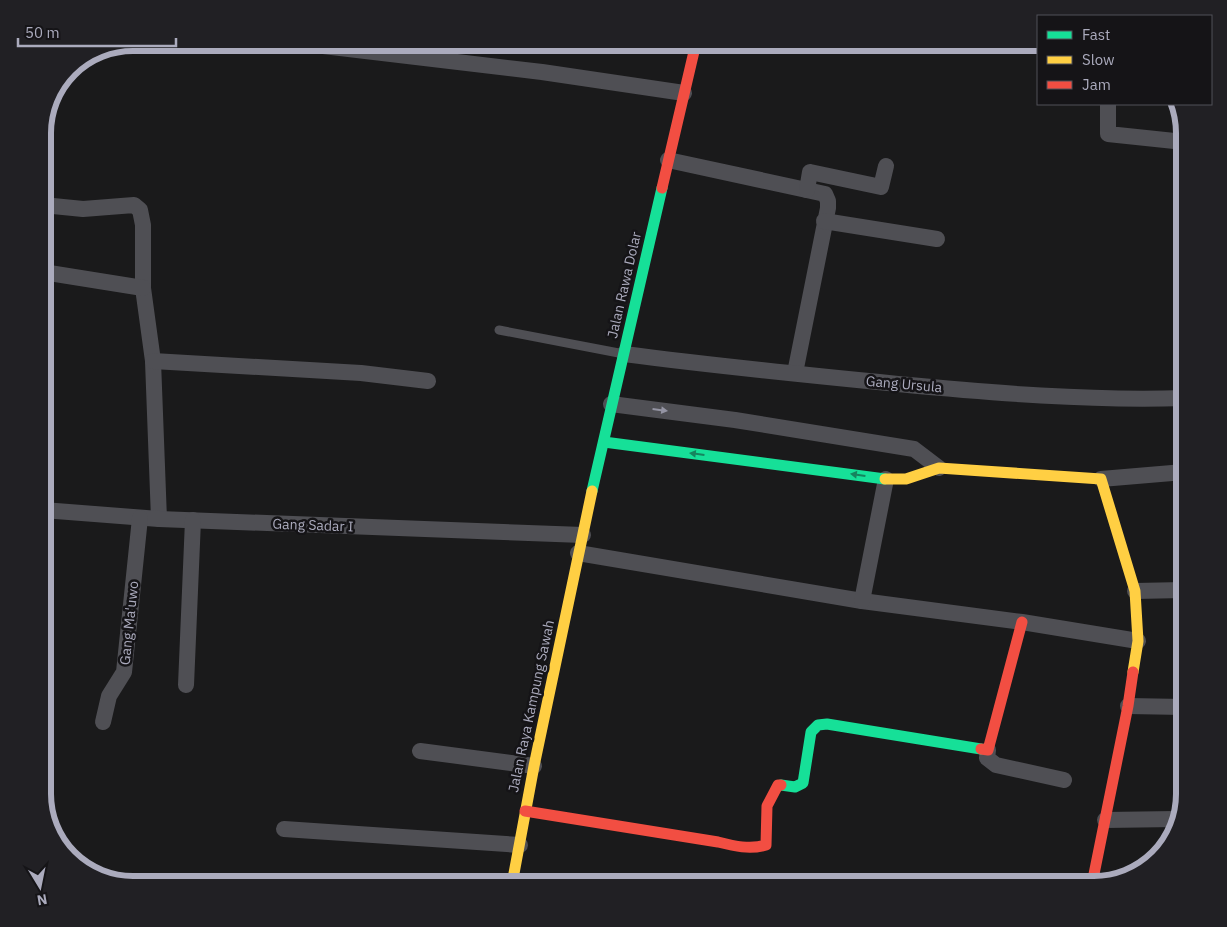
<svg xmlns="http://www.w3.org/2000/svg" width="1227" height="927" font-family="'IBM Plex Sans',sans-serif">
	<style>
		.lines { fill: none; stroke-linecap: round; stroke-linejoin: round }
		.lane { stroke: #4f4f54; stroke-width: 9 }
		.street { stroke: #4f4f54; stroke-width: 16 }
		.fast { stroke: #16e098; stroke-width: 11 }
		.slow { stroke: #ffcf43; stroke-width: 11 }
		.jam { stroke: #f24e42; stroke-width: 11 }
		.oneway { fill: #9494a3 }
		.oneway2 { fill: #16845e }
		.labels { text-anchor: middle; stroke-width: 5; stroke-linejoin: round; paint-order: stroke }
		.street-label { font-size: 14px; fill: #ababbd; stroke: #151417 }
		.rim { fill: none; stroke: #ababbd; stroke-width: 6 }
	</style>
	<rect width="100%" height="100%" fill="#1a1a1b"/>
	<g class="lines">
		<polyline class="lane" points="499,330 624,354"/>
		<g class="street">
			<polyline points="298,43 542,72 684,93"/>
			<polyline points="1026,43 1038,44"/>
			<polyline points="1108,104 1108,134 1184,142"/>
			<polyline points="668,160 825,194 828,201 828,208 795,373"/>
			<polyline points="807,190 810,172 881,187 886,166"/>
			<polyline points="43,205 83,209 134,205 140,210 143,225 143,288 153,361 159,519"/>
			<polyline points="824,221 937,239"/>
			<polyline points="43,272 143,288"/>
			<path d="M624 354C715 366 806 375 898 384 993 393 1089 401 1184 398"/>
			<polyline points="153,361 361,373 428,381"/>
			<polyline points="611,404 735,420 914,449 939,468"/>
			<polyline points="1101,479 1184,472"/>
			<polyline points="43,510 159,519 583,535"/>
			<polyline points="578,553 862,601 1022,622 1138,641"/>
			<polyline points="1135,591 1184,590"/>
			<polyline points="862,601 886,479"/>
			<polyline points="186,685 193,520"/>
			<polyline points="1128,706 1184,707"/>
			<polyline points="103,722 109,696 124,672 140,518"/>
			<polyline points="988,750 987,758 996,765 1064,780"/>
			<polyline points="420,751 534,766"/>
			<polyline points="1105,820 1176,819"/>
			<polyline points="284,829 520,845"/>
		</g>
		<g class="fast">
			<polyline points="604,442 885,479"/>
			<polyline points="592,491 662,188"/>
			<polyline points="781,785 795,787 803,783 811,732 818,725 827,724 981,749"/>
		</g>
		<g class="slow">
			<polyline points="885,479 906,479 939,468 1101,479 1135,591 1138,641 1133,672"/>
			<polyline points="512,884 534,766 592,491"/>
		</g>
		<g class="jam">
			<polyline points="662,188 696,43"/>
			<polyline points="981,749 988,750 1022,622"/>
			<path d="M525 811 718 842C734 846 750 850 766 845L767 806 778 785H781"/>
			<polyline points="1092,884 1128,706 1133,672"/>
		</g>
	</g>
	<defs><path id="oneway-solid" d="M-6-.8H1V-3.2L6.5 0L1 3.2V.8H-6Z" transform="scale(1.25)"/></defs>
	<use class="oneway" href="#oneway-solid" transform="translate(660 410) rotate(7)"/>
	<g class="oneway2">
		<use href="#oneway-solid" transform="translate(697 454) rotate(-173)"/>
		<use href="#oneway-solid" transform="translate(858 475) rotate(-172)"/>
	</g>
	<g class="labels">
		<g class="street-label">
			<text transform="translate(624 285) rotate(-77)" y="5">Jalan Rawa Dolar</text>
			<text transform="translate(904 384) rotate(5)" y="5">Gang Ursula</text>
			<text transform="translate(313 525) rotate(2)" y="5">Gang Sadar I</text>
			<text transform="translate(129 623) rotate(-84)" y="5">Gang Ma'uwo</text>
			<text transform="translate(531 706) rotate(-78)" y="5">Jalan Raya Kampung Sawah</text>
		</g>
	</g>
	<path d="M0 0H1227V927H0ZM133 51H1094A82 82 0 0 1 1176 133V794A82 82 0 0 1 1094 876H133A82 82 0 0 1 51 794V133A82 82 0 0 1 133 51Z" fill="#212024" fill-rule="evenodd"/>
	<path class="rim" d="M133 51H1094A82 82 0 0 1 1176 133V794A82 82 0 0 1 1094 876H133A82 82 0 0 1 51 794V133A82 82 0 0 1 133 51Z"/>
	<rect x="1037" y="15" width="175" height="90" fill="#151417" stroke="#515059"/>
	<rect x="1047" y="31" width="25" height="8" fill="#16e098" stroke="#515059"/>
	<text x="1082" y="40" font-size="15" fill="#ababbd">Fast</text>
	<rect x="1047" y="56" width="25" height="8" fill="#ffcf43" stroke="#515059"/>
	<text x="1082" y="65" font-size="15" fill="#ababbd">Slow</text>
	<rect x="1047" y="81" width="25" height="8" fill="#f24e42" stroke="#515059"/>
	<text x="1082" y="90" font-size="15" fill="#ababbd">Jam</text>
	<g transform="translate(40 887) rotate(170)" stroke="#151417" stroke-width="4" paint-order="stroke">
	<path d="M0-4L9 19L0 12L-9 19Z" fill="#ababbd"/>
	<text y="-8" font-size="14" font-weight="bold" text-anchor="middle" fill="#ababbd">N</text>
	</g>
	<path d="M18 38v8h158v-8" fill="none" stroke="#ababbd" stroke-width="2.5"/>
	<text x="25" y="38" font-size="15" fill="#ababbd" stroke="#151417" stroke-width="4" paint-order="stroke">50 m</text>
</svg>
